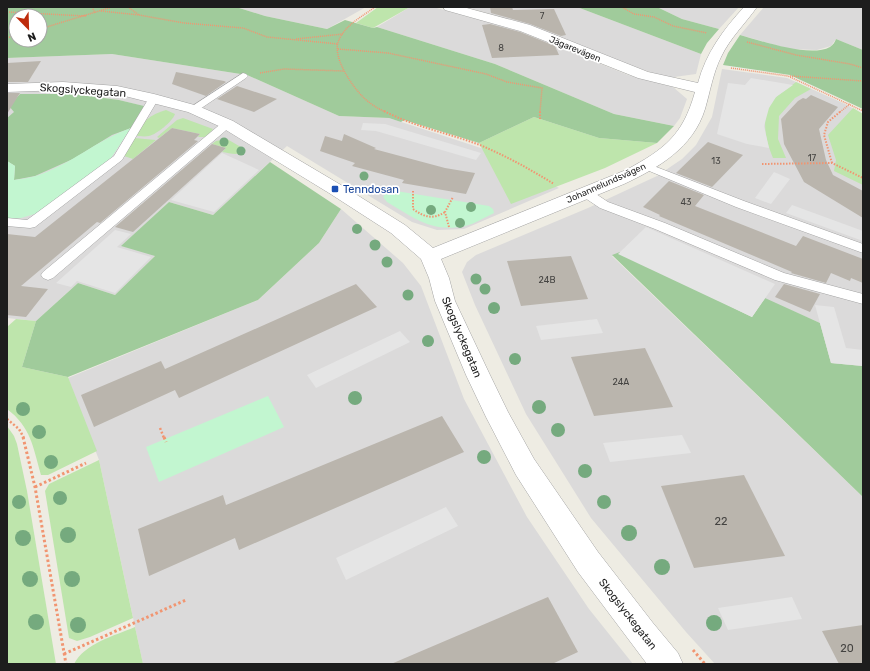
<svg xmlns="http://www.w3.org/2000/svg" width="870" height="671" font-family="Rubik,sans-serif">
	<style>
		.residential { fill: #dbdada }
		.grass { fill: #bee5ac }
		.forest { fill: #a0cb9b; fill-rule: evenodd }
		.park { fill: #c2f6d0 }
		.parking { fill: #e5e5e5 }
		.building { fill: #bab5ad }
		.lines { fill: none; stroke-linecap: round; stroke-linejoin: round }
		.lane-casing { stroke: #a4a4a4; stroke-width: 1 }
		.street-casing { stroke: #a4a4a4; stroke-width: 1 }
		.path-far3 { stroke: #f19571; stroke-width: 1.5; stroke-dasharray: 1 1; stroke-linecap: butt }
		.path-far2 { stroke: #f19571; stroke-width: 2; stroke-dasharray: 1.5 1.5; stroke-linecap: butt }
		.path-far1 { stroke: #f19571; stroke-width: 2.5; stroke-dasharray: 2 2; stroke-linecap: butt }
		.path { stroke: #f19571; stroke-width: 3; stroke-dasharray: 2.5 2.5; stroke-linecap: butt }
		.lane { fill: #fff; fill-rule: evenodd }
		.street { fill: #fff; fill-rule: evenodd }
		.tree { fill: #75aa7e }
		.transit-dot { fill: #1a4fb4; stroke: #fff; stroke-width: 1.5 }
		.labels { text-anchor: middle; stroke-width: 3.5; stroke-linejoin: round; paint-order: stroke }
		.number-label { font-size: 9px; fill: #444341 }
		.far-street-label { font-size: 9px; fill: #1d1d1d; stroke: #fff }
		.street-label { font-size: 11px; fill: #1d1d1d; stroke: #fff }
		.transit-label { font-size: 11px; fill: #164399; stroke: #fff; text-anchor: start }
		.near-number-label { font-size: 11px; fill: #444341 }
	</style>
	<rect width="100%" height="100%" fill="#eeece3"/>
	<g class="residential">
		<polygon points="236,7 366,7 327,29 265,16"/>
		<polygon points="410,7 433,7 514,29 628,75 673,87 687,99 680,118 674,126 614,114 495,64 377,27"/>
		<polygon points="466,7 577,7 701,54 696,74 667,78 630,65 529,25"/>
		<polygon points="657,7 739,7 719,29 682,19"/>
		<polygon points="764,7 863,7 863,50 836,39 831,46 817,50 790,49 740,35"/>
		<polygon points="112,54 247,75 339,116 389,118 490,151 559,188 464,229 437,230 412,222 287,146 213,215 169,202 122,246 156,255 115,295 78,283 36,321 7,318 7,161 15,166 143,106 119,100 73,94 20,94 9,106 15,112 7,118 7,58"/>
		<polygon points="722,69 787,78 845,104 863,114 863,366 831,363 820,323 765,299 620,253 612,256 863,497 863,664 715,664 686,632 591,518 526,414 475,305 462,272 467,262 476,255 588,208 657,176 682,159 696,145 712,117"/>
		<polygon points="341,209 403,263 421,286 464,399 527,517 589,609 633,664 143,664 99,460 68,378 258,300 319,243"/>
	</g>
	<g class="grass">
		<polygon points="378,7 410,7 373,28 356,23"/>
		<path d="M796 82 811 89 795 98 779 116 778 139 786 158H773C765 139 759 114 776 97 782 92 790 87 796 82Z"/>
		<polygon points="853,108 863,114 863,185 834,171 836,160 828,135"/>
		<path d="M166 110 175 114C172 122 157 134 149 136 144 137 138 136 133 135 142 122 151 114 166 110Z"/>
		<polygon points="534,117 599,138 657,143 605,168 511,204 479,143"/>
		<polygon points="183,118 213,129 207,137 198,137 200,134 172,128 159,138 157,137 177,120"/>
		<polygon points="134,138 156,140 133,159 124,156"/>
		<path d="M227 139 246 150C239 157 230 153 222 152L226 148 212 144 216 141Z"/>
		<path d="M16 319 36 321 22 367 68 377 97 451 48 475H41C33 447 31 427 7 409V327Z"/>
		<polygon points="7,426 14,436 17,444 27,491 56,664 7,664"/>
		<polygon points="99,460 133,618 90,637 77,641 69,638 45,491 49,484"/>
		<path d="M135 627 143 664H74C85 643 114 636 135 627Z"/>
	</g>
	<g class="forest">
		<path d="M7 7H236L265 16 327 29 345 20 373 28 377 27 495 64 614 114 674 126 657 143 599 138 534 117 479 143 404 120 401 122 389 118 339 116 247 75 112 54 7 58ZM16 16H40V40H16Z"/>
		<polygon points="577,7 657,7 682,19 719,29 707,43 701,54"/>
		<path d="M740 35C762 41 810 58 830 47 833 45 835 42 836 39L863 50V109L790 75 723 65 728 53Z"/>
		<polygon points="20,94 73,94 119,100 144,106 131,128 112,135 73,159 35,176 14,180 15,166 7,161 7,118 14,112 9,106"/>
		<polygon points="270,162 341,209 319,243 258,300 68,377 22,367 36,321 78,283 115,295 155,256 121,246 169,202 213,215"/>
		<polygon points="620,252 752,317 765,298 820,323 831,363 863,366 863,497 612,255"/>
	</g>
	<g class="park">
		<path d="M131 128 107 164 38 213 21 218 7 219V161L15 166 14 180C21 179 29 178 36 176 70 165 97 140 131 128Z"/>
		<path d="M396 191 489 206 493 209 494 213C485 217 475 224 465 226 432 233 414 218 387 202L383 197 387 192Z"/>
		<polygon points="268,396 284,427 159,482 146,447"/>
	</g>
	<g class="parking">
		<polygon points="751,78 793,85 776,97 769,108 764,126 769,148 747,144 717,134 728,83 745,85"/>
		<polygon points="363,123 385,124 481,153 476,160 376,131 361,130"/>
		<polygon points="222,153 259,170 214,212 171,200"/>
		<polygon points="774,172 790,179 771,204 755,198"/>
		<polygon points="792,205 863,231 863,241 786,213"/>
		<polygon points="646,227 775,284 752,317 618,254"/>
		<polygon points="115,230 131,234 117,247 151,257 115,293 77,281 71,287 56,283"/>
		<polygon points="815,305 834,307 846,348 863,350 863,366 831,363"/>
		<polygon points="597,319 603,333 541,340 536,326"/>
		<polygon points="400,331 410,342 316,388 307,375"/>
		<polygon points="682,435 691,453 610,462 603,443"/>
		<polygon points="446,507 458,526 346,580 336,558"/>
		<polygon points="792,597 802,619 728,630 718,608"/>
	</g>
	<g class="building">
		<polygon points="490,7 512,7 513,10 554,9 566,35 561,36 530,24 491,13"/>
		<polygon points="490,24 520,32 555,46 559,55 492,58 482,25"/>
		<polygon points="41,61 28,82 7,82 7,63"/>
		<polygon points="176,72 224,81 226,82 206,96 172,84"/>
		<polygon points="237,86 277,99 254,112 217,99"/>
		<polygon points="7,93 20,93 7,114"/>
		<polygon points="811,95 838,107 819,129 826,160 833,175 863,191 863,218 804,182 784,144 781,119 798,101 803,98 806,99"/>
		<polygon points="172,128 200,134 194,140 198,141 100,223 97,222 21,286 48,289 26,317 7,315 7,234 35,237"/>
		<polygon points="344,134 376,148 374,149 445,168 475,173 466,194 402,183 404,180 352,166 355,163 320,151 325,136 342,141"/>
		<polygon points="708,142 743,155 712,187 676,173"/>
		<polygon points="212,144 226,148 133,232 115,227"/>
		<polygon points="669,181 704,195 695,206 796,246 803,236 863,259 863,283 851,278 850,281 831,273 826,283 791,273 792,272 659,216 660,215 643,207"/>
		<polygon points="571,256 588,299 521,306 507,261"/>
		<polygon points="356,284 377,307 179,398 175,390 94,427 81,395 161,361 165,369"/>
		<polygon points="784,284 820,294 810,312 775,297"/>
		<polygon points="645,348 673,407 594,416 571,357"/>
		<polygon points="442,416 464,452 239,550 235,538 149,576 138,529 223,495 226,505"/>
		<polygon points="744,475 785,556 694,568 661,486"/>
		<polygon points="548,597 578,652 552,664 391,664"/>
		<polygon points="863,625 863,664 839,664 822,631"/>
	</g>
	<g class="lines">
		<defs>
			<g id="lane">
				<polygon points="243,73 246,74 248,76 246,78 197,111 189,111 188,109"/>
				<polygon points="154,95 159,98 122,160 35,227 30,228 7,226 7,218 27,220 114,156 149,98"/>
				<polygon points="227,121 232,124 231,126 53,278 48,280 43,278 41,275 43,272 223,122"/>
				<polygon points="646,163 744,201 863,244 863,253 736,207 642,168 640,166 642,164"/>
				<polygon points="586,189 590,190 608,202 665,223 784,273 863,294 863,304 775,280 655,229 600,208 582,196 580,193 582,190"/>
			</g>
			<path id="street" d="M443 7H463L530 25 648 72 698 83C706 53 723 30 744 7H757C745 24 730 38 721 57 713 73 710 92 705 109 693 148 658 168 624 184L441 259 449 278 455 301 490 375 508 412 534 459 598 552 653 623 678 653 683 664H647L578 572 516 475 486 417 466 375 435 301 429 278 421 259 391 233 329 193 221 127 188 112 117 94 63 90 7 92V84L63 82 117 86 154 94 198 106 233 121 341 185 405 225 433 248 626 170C665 149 683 135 695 92L638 78 520 31 445 10Z"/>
		</defs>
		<use href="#lane" class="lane-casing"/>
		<use href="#street" class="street-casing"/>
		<g class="path-far3">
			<polyline points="92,7 95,13"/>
			<polyline points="128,7 139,15"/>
			<path d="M375 7C363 16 345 25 339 40 331 56 352 86 363 97 369 103 378 109 386 112"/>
			<polyline points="622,7 634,14 654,17 673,26 707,33"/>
			<polyline points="101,11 139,15 184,23 243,28 267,37 338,44"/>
			<polyline points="7,12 86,16"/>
			<polyline points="40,29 112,7"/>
			<polyline points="7,38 16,35"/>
			<polyline points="296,39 343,34"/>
			<polyline points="747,42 796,55 850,64 863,68"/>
			<polyline points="338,49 388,53 486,74 507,82 542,88 540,112"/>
			<polyline points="731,68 788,76 863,111"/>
			<polyline points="260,73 284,69 344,71"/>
			<polyline points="790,76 863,81"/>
			<polyline points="840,112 850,104"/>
		</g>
		<g class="path-far2">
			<path d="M384 111C415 127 448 133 480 145 506 156 530 169 554 184"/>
			<polyline points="540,119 540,111"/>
			<polyline points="832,163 824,135 828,122 841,111"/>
			<polyline points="762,164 832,163 863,178"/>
			<path d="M413 191V209C424 217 433 220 445 212"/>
			<polyline points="449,227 445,212 453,197"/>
		</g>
		<g class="path-far1">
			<polyline points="7,419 19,429 24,438"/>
			<polyline points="160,428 164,438"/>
		</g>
		<g class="path">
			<polyline points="23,437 35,487 66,664"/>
			<polyline points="164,437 166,442"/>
			<polyline points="35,487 86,463"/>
			<polyline points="693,650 705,664"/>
			<polyline points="64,654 186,600"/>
		</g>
		<use href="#lane" class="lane"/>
		<use href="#street" class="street"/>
	</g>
	<g class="tree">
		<circle cx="224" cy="142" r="4.5"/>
		<circle cx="241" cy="151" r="4.5"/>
		<circle cx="364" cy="176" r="4.5"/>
		<circle cx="471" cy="207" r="5"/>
		<circle cx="431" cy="210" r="5"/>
		<circle cx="460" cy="223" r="5"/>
		<circle cx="357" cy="229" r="5"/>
		<circle cx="375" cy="245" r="5.5"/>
		<circle cx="387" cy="262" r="5.5"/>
		<circle cx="476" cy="279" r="5.5"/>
		<circle cx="485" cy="289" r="5.5"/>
		<circle cx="408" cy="295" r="5.5"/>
		<circle cx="494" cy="308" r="6"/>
		<circle cx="428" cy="341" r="6"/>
		<circle cx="515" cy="359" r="6"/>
		<circle cx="355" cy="398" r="7"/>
		<circle cx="539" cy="407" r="7"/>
		<circle cx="23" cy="409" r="7"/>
		<circle cx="558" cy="430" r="7"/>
		<circle cx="39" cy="432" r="7"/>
		<circle cx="484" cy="457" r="7"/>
		<circle cx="51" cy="462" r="7"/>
		<circle cx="585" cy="471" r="7"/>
		<circle cx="60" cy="498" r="7"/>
		<circle cx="19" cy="502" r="7"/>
		<circle cx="604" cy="502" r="7"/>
		<circle cx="629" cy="533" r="8"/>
		<circle cx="68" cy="535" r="8"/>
		<circle cx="23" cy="538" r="8"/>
		<circle cx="662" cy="567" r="8"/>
		<circle cx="30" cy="579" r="8"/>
		<circle cx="72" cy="579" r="8"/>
		<circle cx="36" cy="622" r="8"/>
		<circle cx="714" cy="623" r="8"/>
		<circle cx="78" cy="625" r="8"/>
	</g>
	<rect class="transit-dot" x="331" y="185" width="8" height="8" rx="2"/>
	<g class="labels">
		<g class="number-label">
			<text x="542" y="19">7</text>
			<text x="501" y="51">8</text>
			<text x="812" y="161">17</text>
			<text x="716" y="164">13</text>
			<text x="686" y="205">43</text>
			<text x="547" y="283">24B</text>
			<text x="621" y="385">24A</text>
		</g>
		<g class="far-street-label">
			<text transform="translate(575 49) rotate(22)" y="3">Jägarevägen</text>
			<text transform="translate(606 183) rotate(-24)" y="3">Johannelundsvägen</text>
		</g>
		<g class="street-label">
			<text transform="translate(83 90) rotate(4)" y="4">Skogslyckegatan</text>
			<text transform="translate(462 337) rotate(67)" y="4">Skogslyckegatan</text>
			<text transform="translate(628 614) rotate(52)" y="4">Skogslyckegatan</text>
		</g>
		<g class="transit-label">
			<text x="343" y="193">Tenndosan</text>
		</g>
		<g class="near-number-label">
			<text x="721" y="525">22</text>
			<text x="847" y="652">20</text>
		</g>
	</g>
	<rect width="870" height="671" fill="none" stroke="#1d1d1d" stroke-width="16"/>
	<g transform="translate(28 28) rotate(157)"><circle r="19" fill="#ffffff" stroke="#a5a5a5"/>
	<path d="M0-3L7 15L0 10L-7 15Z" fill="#be2b0c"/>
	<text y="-6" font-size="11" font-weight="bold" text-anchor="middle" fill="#1d1d1d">N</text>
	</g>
</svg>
